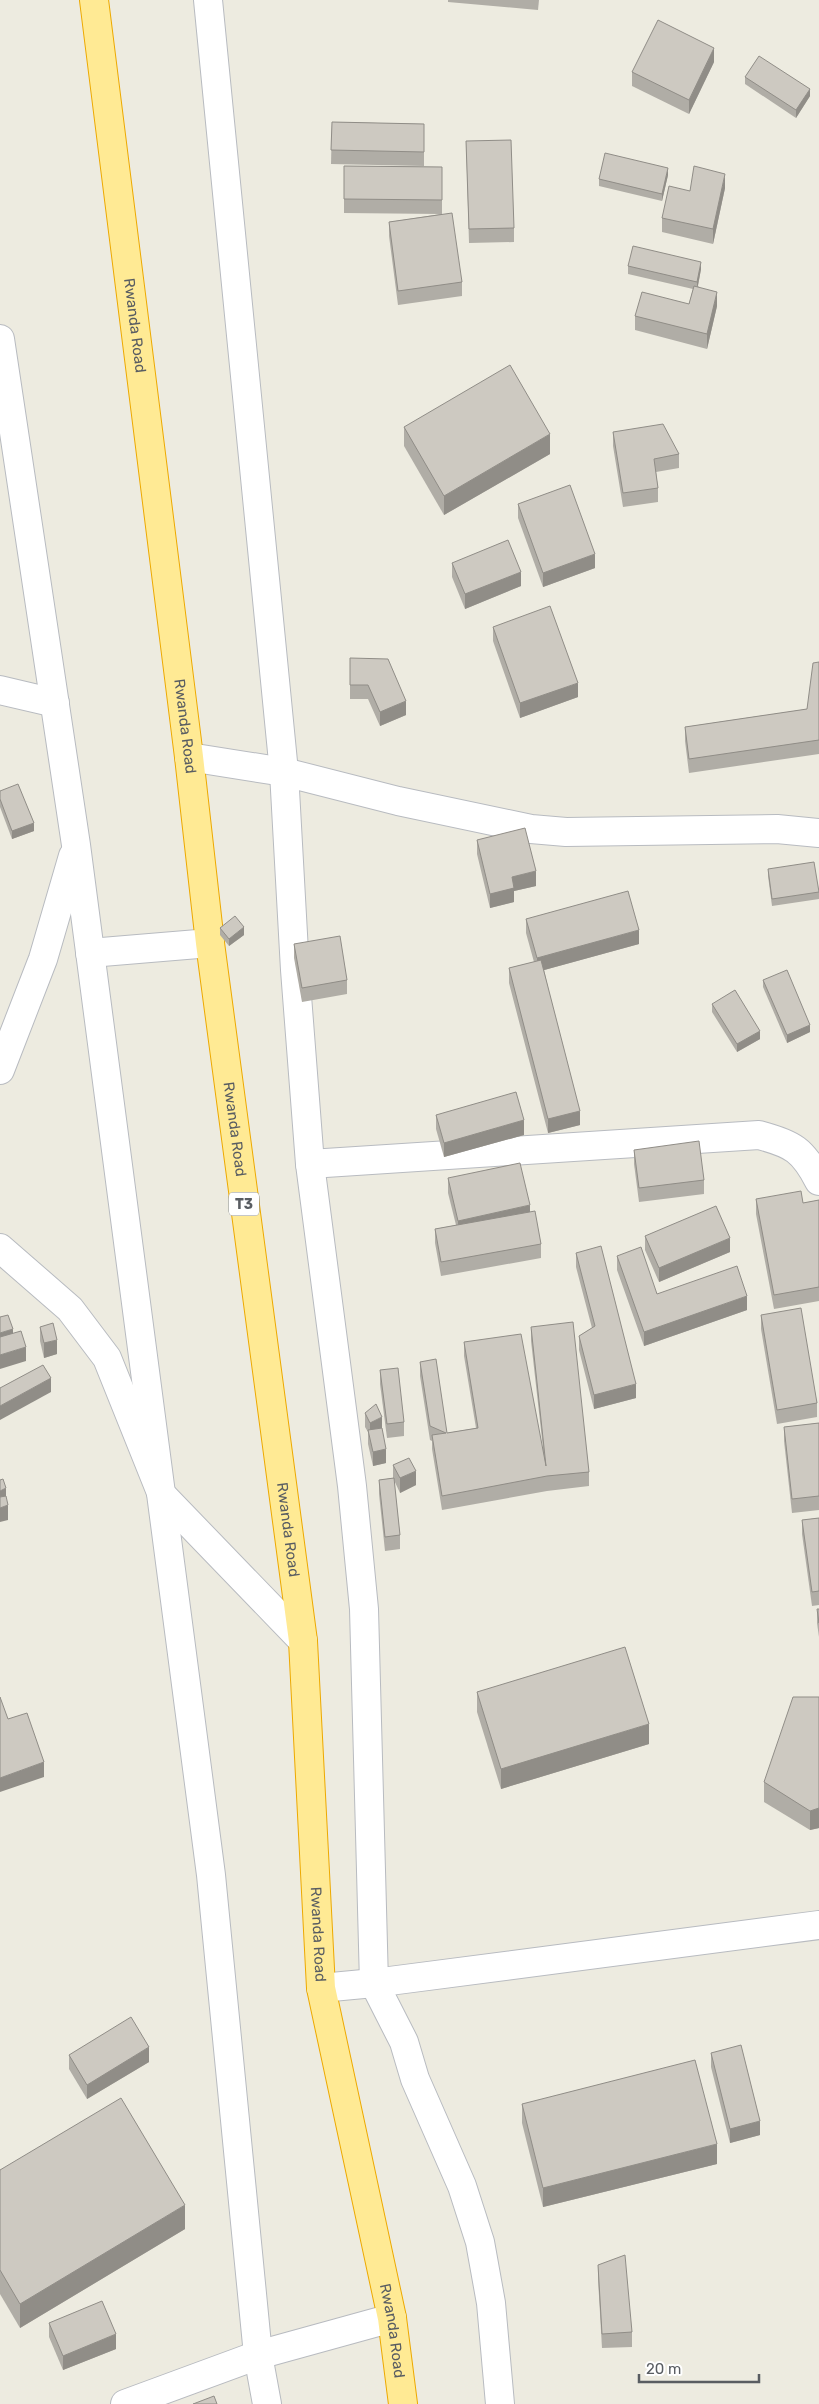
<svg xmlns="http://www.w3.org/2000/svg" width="819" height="2404" font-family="Rubik,sans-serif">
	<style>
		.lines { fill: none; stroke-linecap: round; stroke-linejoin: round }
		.minor-casing { stroke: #b8bbc0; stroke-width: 30 }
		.trunk-casing { stroke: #eda900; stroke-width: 30 }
		.minor { stroke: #fff; stroke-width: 28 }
		.trunk { stroke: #ffea94; stroke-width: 28 }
		.wall { fill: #b0ada6 }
		.shaded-wall { fill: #908d87 }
		.building { fill: #cdc9c1; stroke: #908d87 }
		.labels { text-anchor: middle; stroke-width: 4; stroke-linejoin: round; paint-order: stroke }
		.shield { fill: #fff; stroke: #8b8e91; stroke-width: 1 }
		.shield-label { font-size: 14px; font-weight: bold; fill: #595d62 }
		.street-label { font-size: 15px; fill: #595d62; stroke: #fff }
	</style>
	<rect width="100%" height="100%" fill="#edebe0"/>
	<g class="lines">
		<defs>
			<g id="minor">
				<polyline points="208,0 284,772 295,970 310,1164 352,1486 364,1609 374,1983 404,2042 415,2079 462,2186 480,2242 491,2303 500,2404"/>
				<polyline points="0,339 76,845 211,1875 258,2355 267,2404"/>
				<polyline points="0,690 55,703"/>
				<polyline points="189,757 284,772 398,801 531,829 566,832 777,829 819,833"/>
				<polyline points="90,953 210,943"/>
				<polyline points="0,1070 43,959 73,856"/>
				<path d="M310 1164 759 1135C793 1144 803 1150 819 1181"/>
				<polyline points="0,1248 70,1309 107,1358 162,1495 303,1641"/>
				<polyline points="321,1988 374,1983 819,1925"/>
				<polyline points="125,2404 258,2355 392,2318"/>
			</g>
			<g id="trunk">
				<path id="s1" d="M94 0 189 757 210 943 303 1641 321 1988 392 2318 403 2404"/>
			</g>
		</defs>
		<use href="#minor" class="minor-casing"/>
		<use href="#trunk" class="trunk-casing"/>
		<use href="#minor" class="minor"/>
		<use href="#trunk" class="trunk"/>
	</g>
	<g class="wall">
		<polygon points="448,0 539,0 538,10 448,2"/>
		<polygon points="714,62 689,114 632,86 632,72"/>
		<polygon points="745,77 810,96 796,118 745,84"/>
		<polygon points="332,122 424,124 424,166 331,164"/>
		<polygon points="466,141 514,228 514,242 469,243"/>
		<polygon points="344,166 442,167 442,214 462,282 462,296 398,305 389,236 389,222 441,214 344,213"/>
		<polygon points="668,175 662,201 599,186 599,179"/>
		<polygon points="725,188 713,244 662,232 662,218 690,191"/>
		<polygon points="628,266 701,269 698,286 717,306 707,349 635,330 635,316 689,304 693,289 628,274"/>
		<polygon points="404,427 550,454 444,515 404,446"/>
		<polygon points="613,432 679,454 679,468 656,472 658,488 658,502 623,507 613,446"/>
		<polygon points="518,504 595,568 543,587 518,518"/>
		<polygon points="452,563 521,586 465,609 452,577"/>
		<polygon points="493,627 578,697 520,718 493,641"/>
		<polygon points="350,658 406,715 380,726 368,699 350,699"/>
		<polygon points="819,662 819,754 689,773 685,741 685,727 807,709"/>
		<polygon points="0,791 34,831 12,839 0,807"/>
		<polygon points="477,840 536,886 514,891 514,902 490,908 477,854"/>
		<polygon points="768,869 819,892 819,899 772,906 768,876"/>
		<polygon points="526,919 639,944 544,970 580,1125 548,1133 509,983 509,968 534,962 526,933"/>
		<polygon points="220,928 244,935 229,946 220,935"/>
		<polygon points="294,944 347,980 347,994 302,1002 294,958"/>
		<polygon points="763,980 810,1032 787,1043 763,987"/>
		<polygon points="712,1004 760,1039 737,1052 712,1012"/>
		<polygon points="436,1115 524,1135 444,1157 436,1129"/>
		<polygon points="634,1150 704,1180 704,1194 639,1202 634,1164"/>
		<polygon points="448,1178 530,1212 541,1244 541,1258 441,1276 435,1243 435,1229 456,1225 448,1193"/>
		<polygon points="756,1199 803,1203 819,1200 819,1301 774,1309 756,1214"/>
		<polygon points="645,1236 730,1252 659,1282 645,1250"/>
		<polygon points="576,1253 636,1398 594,1409 579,1350 579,1336 592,1328 576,1267"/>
		<polygon points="617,1256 657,1294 747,1310 644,1346 617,1270"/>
		<polygon points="761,1315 817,1403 817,1417 777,1424 761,1329"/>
		<polygon points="40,1327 57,1354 44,1358 40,1341"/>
		<polygon points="531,1327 589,1472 589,1486 547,1491 442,1510 432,1449 432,1441 430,1440 420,1376 420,1362 447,1433 476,1428 464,1356 464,1342 543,1448 531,1341"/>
		<polygon points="380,1370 404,1422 404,1436 387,1438 380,1384"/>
		<polygon points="365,1413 382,1430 386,1463 373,1466 368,1444 368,1432 365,1427"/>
		<polygon points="819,1423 819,1510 792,1513 784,1441 784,1427"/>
		<polygon points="393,1465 416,1485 400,1493 394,1480 400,1535 400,1549 385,1551 379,1494 379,1480 393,1478"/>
		<polygon points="819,1518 819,1605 812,1606 802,1534 802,1520"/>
		<polygon points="817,1609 819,1609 819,1637 817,1623"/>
		<polygon points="477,1692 649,1744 501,1789 477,1712"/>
		<polygon points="819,1697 819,1828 810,1830 764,1802 764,1782"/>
		<polygon points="711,2053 760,2135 730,2143 711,2067"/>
		<polygon points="69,2055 149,2062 87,2099 69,2069"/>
		<polygon points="522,2104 717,2164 543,2207 522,2123"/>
		<polygon points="0,2170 185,2229 20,2328 0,2294"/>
		<polygon points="598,2265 632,2332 632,2347 602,2348 598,2279"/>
		<polygon points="49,2323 116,2349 63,2370 49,2337"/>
	</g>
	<g class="shaded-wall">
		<polygon points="714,48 714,62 689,114 689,100"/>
		<polygon points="810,89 810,96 796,118 796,110"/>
		<polygon points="668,168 668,175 662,201 662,194"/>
		<polygon points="725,174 725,188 713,244 713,229"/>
		<polygon points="701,262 701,269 697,290 697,282"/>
		<polygon points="717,292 717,306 707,349 707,334"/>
		<polygon points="550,434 550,454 444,515 444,496"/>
		<polygon points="595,554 595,568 543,587 543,573"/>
		<polygon points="521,572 521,586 465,609 465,594"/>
		<polygon points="578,683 578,697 520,718 520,703"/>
		<polygon points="406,701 406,715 380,726 380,712"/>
		<polygon points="34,823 34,831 12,839 12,831"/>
		<polygon points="536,871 536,886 514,891 514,902 490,908 490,894 512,877"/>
		<polygon points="244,927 244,935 229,946 229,939"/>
		<polygon points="639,930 639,944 537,972 537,958"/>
		<polygon points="810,1025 810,1032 787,1043 787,1035"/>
		<polygon points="760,1031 760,1039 737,1052 737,1044"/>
		<polygon points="580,1111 580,1125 548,1133 548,1119"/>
		<polygon points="524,1120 524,1135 444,1157 444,1143"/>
		<polygon points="530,1205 530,1219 458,1235 458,1221"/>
		<polygon points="730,1238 730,1252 659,1282 659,1268"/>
		<polygon points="747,1296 747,1310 644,1346 644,1332"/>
		<polygon points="13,1329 13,1343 0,1347 0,1333"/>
		<polygon points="57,1340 57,1354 44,1358 44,1343"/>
		<polygon points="26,1347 26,1361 0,1369 0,1355"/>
		<polygon points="51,1378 51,1392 0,1420 0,1406"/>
		<polygon points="636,1384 636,1398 594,1409 594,1395"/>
		<polygon points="382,1417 382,1431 370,1437 370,1423"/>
		<polygon points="386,1449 386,1463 373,1466 373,1452"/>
		<polygon points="416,1471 416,1485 400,1493 400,1478"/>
		<polygon points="6,1488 6,1502 0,1505 0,1491"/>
		<polygon points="8,1505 8,1520 0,1522 0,1508"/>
		<polygon points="649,1724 649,1744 501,1789 501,1769"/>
		<polygon points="44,1762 44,1777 0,1792 0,1778"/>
		<polygon points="819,1808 819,1828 810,1830 810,1811"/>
		<polygon points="149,2047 149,2062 87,2099 87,2085"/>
		<polygon points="760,2121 760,2135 730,2143 730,2129"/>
		<polygon points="717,2144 717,2164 543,2207 543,2188"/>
		<polygon points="185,2205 185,2229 20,2328 20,2304"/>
		<polygon points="116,2334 116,2349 63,2370 63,2356"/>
	</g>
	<g class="building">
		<polygon points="658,20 714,48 689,100 632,72"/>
		<polygon points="759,56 810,89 796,110 745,77"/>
		<polygon points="332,122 424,124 424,152 331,150"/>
		<polygon points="511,140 514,228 469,229 466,141"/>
		<polygon points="605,153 668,168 662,194 599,179"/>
		<polygon points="344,166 442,167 442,200 344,199"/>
		<polygon points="694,166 725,174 713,229 662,218 669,186 690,191"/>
		<polygon points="452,213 462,282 398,291 389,222"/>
		<polygon points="633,246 701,262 697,282 628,266"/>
		<polygon points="694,286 717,292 707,334 635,316 642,292 689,304"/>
		<polygon points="510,365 550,434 444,496 404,427"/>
		<polygon points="663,424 679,454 654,459 658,488 623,493 613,432"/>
		<polygon points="570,485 595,554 543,573 518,504"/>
		<polygon points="508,540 521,572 465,594 452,563"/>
		<polygon points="550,606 578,683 520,703 493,627"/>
		<polygon points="350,658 388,659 406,701 380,712 368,685 350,685"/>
		<polygon points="819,662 819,740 689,759 685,727 807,709 813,663"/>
		<polygon points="18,784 34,823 12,831 0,799 0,791"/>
		<polygon points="525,828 536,871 512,877 514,888 490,894 477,840"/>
		<polygon points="814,862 819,892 772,899 768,869"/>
		<polygon points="628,891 639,930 537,958 526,919"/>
		<polygon points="235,916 244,927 229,939 220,928"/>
		<polygon points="340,936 347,980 302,988 294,944"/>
		<polygon points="541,960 580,1111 548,1119 509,968"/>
		<polygon points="787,970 810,1025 787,1035 763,980"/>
		<polygon points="735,990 760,1031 737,1044 712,1004"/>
		<polygon points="516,1092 524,1120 444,1143 436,1115"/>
		<polygon points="699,1141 704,1180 639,1188 634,1150"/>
		<polygon points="520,1163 530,1205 458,1221 448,1178"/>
		<polygon points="801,1191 803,1203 819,1200 819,1287 774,1295 756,1199"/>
		<polygon points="716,1206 730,1238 659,1268 645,1236"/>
		<polygon points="535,1211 541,1244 441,1262 435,1229"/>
		<polygon points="601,1246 636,1384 594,1395 579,1336 595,1326 576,1253"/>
		<polygon points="641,1247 657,1294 737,1266 747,1296 644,1332 617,1256"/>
		<polygon points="801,1308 817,1403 777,1410 761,1315"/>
		<polygon points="8,1315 13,1329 0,1333 0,1317"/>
		<polygon points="573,1322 589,1472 547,1476 442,1496 432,1435 446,1433 430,1426 420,1362 436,1359 447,1433 478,1428 464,1342 521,1334 546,1466 531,1327"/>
		<polygon points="53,1323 57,1340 44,1343 40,1327"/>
		<polygon points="21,1331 26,1347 0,1355 0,1337"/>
		<polygon points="43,1365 51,1378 0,1406 0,1388"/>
		<polygon points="398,1368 404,1422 387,1424 380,1370"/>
		<polygon points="376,1404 382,1417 370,1423 365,1413"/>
		<polygon points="819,1423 819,1496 792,1499 784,1427"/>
		<polygon points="382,1428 386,1449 373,1452 368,1430"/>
		<polygon points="409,1458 416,1471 400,1478 393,1465"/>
		<polygon points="394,1478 400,1535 385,1537 379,1480"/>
		<polygon points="3,1479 6,1488 0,1491 0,1480"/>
		<polygon points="6,1496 8,1505 0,1508 0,1497"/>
		<polygon points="819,1518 819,1591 812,1592 802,1520"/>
		<polygon points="817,1609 819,1609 819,1623"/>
		<polygon points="625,1647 649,1724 501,1769 477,1692"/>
		<polygon points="0,1697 8,1719 27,1713 44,1762 0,1778"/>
		<polygon points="793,1697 819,1697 819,1808 810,1811 764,1782"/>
		<polygon points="131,2017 149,2047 87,2085 69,2055"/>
		<polygon points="741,2045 760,2121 730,2129 711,2053"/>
		<polygon points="695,2060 717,2144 543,2188 522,2104"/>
		<polygon points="121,2098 185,2205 20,2304 0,2270 0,2170"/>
		<polygon points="625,2255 632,2332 602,2334 598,2265"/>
		<polygon points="102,2301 116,2334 63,2356 49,2323"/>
		<polygon points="214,2396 217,2404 193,2404"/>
	</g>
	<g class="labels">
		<rect class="shield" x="229" y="1192.5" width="30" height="23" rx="4"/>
		<g class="shield-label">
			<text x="244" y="1209">T3</text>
		</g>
		<g class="street-label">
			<text dy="5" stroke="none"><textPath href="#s1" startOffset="328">Rwanda Road</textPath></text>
			<text dy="5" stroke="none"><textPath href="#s1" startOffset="732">Rwanda Road</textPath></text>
			<text dy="5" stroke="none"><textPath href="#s1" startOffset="1138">Rwanda Road</textPath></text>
			<text dy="5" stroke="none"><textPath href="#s1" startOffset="1542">Rwanda Road</textPath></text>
			<text dy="5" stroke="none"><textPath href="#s1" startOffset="1948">Rwanda Road</textPath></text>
			<text dy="5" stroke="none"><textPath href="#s1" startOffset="2352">Rwanda Road</textPath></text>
		</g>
	</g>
	<path d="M639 2374v8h120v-8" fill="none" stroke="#595d62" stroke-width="2.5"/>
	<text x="646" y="2374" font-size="15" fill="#595d62" stroke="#ffffff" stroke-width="4" paint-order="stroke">20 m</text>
</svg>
